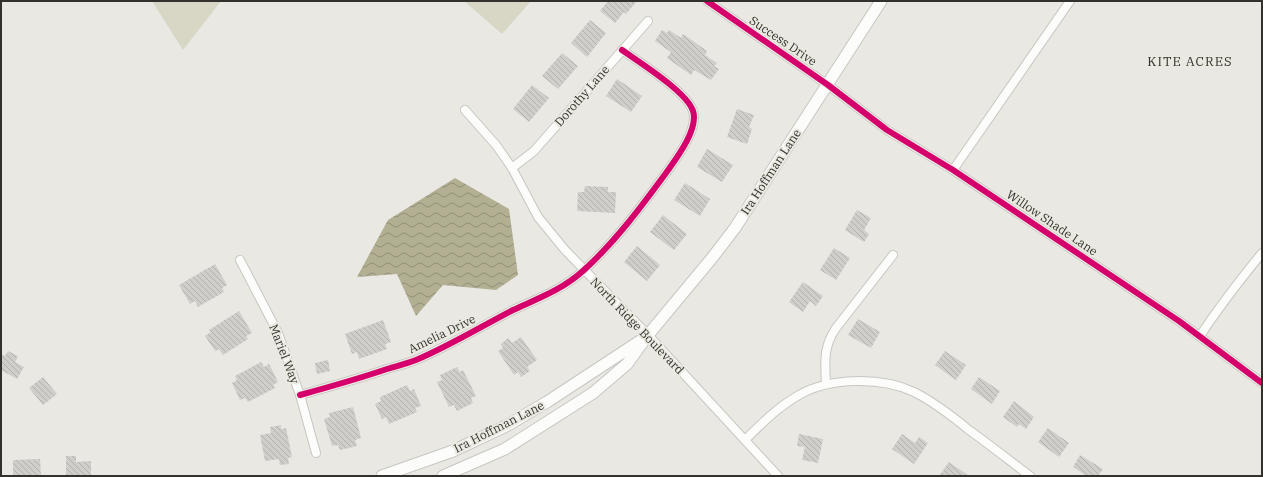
<svg xmlns="http://www.w3.org/2000/svg" width="1263" height="477" font-family="'IBM Plex Serif',serif">
	<style>
		.grass { fill: #d8d6c4 }
		.water { fill: url(#water-waves) }
		.building { fill: url(#building-back-hatch) }
		.lines { fill: none; stroke-linecap: round; stroke-linejoin: round }
		.street-casing { stroke: #c7c6c2; stroke-width: 10 }
		.secondary-casing { stroke: #c7c6c2; stroke-width: 13 }
		.street { stroke: #fcfcfb; stroke-width: 8 }
		.secondary { stroke: #fcfcfb; stroke-width: 11 }
		.cycleway-casing { stroke: #ebeae1; stroke-width: 8 }
		.cycleway { stroke: #d6006c; stroke-width: 6 }
		.labels { text-anchor: middle; stroke-width: 4; stroke-linejoin: round; paint-order: stroke }
		.street-label { font-size: 12px; fill: #32312e; stroke: #ebeae1 }
		.neighbourhood-label { font-size: 13px; letter-spacing: 1px; fill: #32312e; stroke: #ebeae1 }
	</style>
	<defs>
		<pattern id="water-waves" width="16" height="10" patternUnits="userSpaceOnUse"><rect width="16" height="10" fill="#b2af93"/><path d="M0 5q4-4 8 0t8 0" fill="none" stroke="#918f78"/></pattern>
		<pattern id="building-back-hatch" width="6" height="6" patternUnits="userSpaceOnUse"><rect width="6" height="6" fill="#cfceca"/><path d="M-1 5l2 2M0 0l6 6M5-1l2 2" fill="none" stroke="#b2b1ae"/></pattern>
	</defs>
	<rect width="100%" height="100%" fill="#e9e8e3"/>
	<g class="grass">
		<polygon points="152,1 221,1 183,50"/>
		<polygon points="464,1 531,1 502,34"/>
	</g>
	<polygon class="water" points="455,178 509,209 518,275 496,290 443,285 416,316 397,274 357,277 388,220"/>
	<g class="building">
		<polygon points="608,1 635,1 636,2 626,14 624,12 615,23 600,11"/>
		<polygon points="590,20 606,33 587,57 571,43"/>
		<polygon points="662,30 667,33 669,30 681,38 683,34 707,51 705,55 717,63 714,66 719,69 711,80 694,70 691,75 667,58 671,52 655,41"/>
		<polygon points="562,53 578,66 558,89 542,76"/>
		<polygon points="617,79 642,96 631,112 606,96"/>
		<polygon points="532,85 549,98 529,122 513,109"/>
		<polygon points="737,109 754,115 749,127 752,129 747,144 727,137"/>
		<polygon points="707,149 733,165 722,182 697,167"/>
		<polygon points="685,183 710,199 700,216 674,200"/>
		<polygon points="585,186 608,187 608,192 616,192 615,213 577,211 578,192 584,192"/>
		<polygon points="857,210 871,218 864,230 869,234 864,242 845,230"/>
		<polygon points="663,215 687,234 674,250 650,232"/>
		<polygon points="637,246 660,265 647,281 624,262"/>
		<polygon points="834,248 850,258 836,280 820,270"/>
		<polygon points="215,264 227,285 222,288 224,292 198,307 195,301 190,304 179,285"/>
		<polygon points="803,282 823,296 816,306 810,301 803,312 789,302"/>
		<polygon points="239,311 252,333 246,336 248,339 223,355 219,349 215,351 205,336 211,332 209,330"/>
		<polygon points="858,319 880,332 871,348 848,335"/>
		<polygon points="383,320 391,342 385,344 387,349 359,359 357,352 352,354 345,334"/>
		<polygon points="521,337 537,360 527,367 530,371 521,377 518,372 514,375 498,351 503,348 501,344 508,338 512,343"/>
		<polygon points="8,351 18,356 15,362 24,367 17,379 1,370 1,354 5,356"/>
		<polygon points="945,351 966,365 956,380 935,365"/>
		<polygon points="328,360 330,371 317,374 315,363"/>
		<polygon points="261,362 264,367 269,364 278,382 273,385 275,388 248,402 245,398 240,400 232,383 237,380 235,376"/>
		<polygon points="457,367 460,372 463,370 476,396 471,398 473,403 457,411 454,405 449,407 437,382 442,380 440,375"/>
		<polygon points="43,377 57,394 43,405 29,388"/>
		<polygon points="979,377 1000,391 992,404 971,389"/>
		<polygon points="407,385 410,391 414,389 421,406 415,408 417,412 389,424 386,417 382,419 375,404 381,401 380,397"/>
		<polygon points="1014,401 1034,417 1026,429 1019,424 1017,427 1003,417"/>
		<polygon points="353,407 361,438 355,440 357,446 340,450 338,445 332,446 324,419 330,417 329,413"/>
		<polygon points="281,425 281,429 286,428 292,457 288,458 289,464 280,465 279,459 265,461 260,435 271,433 270,427"/>
		<polygon points="1048,428 1069,443 1059,457 1038,442"/>
		<polygon points="799,434 823,439 818,463 802,460 805,447 797,446"/>
		<polygon points="902,434 915,443 919,437 928,443 914,464 892,449"/>
		<polygon points="1080,455 1103,469 1098,476 1087,476 1073,467"/>
		<polygon points="66,456 76,456 76,462 91,461 91,476 66,476"/>
		<polygon points="40,459 41,476 13,476 13,460"/>
		<polygon points="949,462 969,476 939,476"/>
	</g>
	<g class="lines">
		<defs>
			<g id="street">
				<polyline points="707,1 828,85 887,130 953,170 1179,321 1262,383"/>
				<polyline points="465,110 496,145 512,168 538,217 565,250 648,335 778,476"/>
				<polyline points="512,168 534,151 648,21"/>
				<polyline points="953,170 1070,1"/>
				<polyline points="240,260 278,333 300,395 316,453"/>
				<path d="M1200 336C1219 307 1240 280 1262 253"/>
				<path d="M826 384C825 362 823 347 836 328L893 255"/>
				<path d="M300 395C329 387 358 379 387 369 396 366 406 364 416 360 449 346 480 327 513 310 539 298 562 290 584 270 615 242 641 207 666 173 676 159 699 129 693 111 687 92 639 62 622 50"/>
				<path d="M745 440C762 423 778 407 799 395 830 377 882 377 914 392 934 402 952 416 969 430 990 445 1010 461 1030 476"/>
			</g>
			<g id="secondary">
				<polyline points="382,476 453,451 508,425 547,402 643,339"/>
				<polyline points="443,476 505,449 593,393 627,364 648,335 712,258 735,228 881,1"/>
			</g>
		</defs>
		<use href="#street" class="street-casing"/>
		<use href="#secondary" class="secondary-casing"/>
		<use href="#street" class="street"/>
		<use href="#secondary" class="secondary"/>
		<defs>
			<g id="cycleway">
				<polyline points="707,1 828,85 887,130 953,170 1179,321 1262,383"/>
				<path d="M300 395C329 387 358 379 387 369 396 366 406 364 416 360 449 346 480 327 513 310 539 298 562 290 584 270 615 242 641 207 666 173 676 159 699 129 693 111 687 92 639 62 622 50"/>
			</g>
		</defs>
		<use href="#cycleway" class="cycleway-casing"/>
		<use href="#cycleway" class="cycleway"/>
	</g>
	<g class="labels">
		<g class="street-label">
			<text transform="translate(783 41) rotate(34)" y="4">Success Drive</text>
			<text transform="translate(582 96) rotate(-49)" y="4">Dorothy Lane</text>
			<text transform="translate(771 172) rotate(-57)" y="4">Ira Hoffman Lane</text>
			<text transform="translate(1052 223) rotate(34)" y="4">Willow Shade Lane</text>
			<text transform="translate(637 326) rotate(46)" y="4">North Ridge Boulevard</text>
			<text transform="translate(442 334) rotate(-26)" y="4">Amelia Drive</text>
			<text transform="translate(284 354) rotate(69)" y="4">Mariel Way</text>
			<text transform="translate(499 427) rotate(-27)" y="4">Ira Hoffman Lane</text>
		</g>
		<g class="neighbourhood-label">
			<text x="1190" y="66">KITE ACRES</text>
		</g>
	</g>
	<rect width="1263" height="477" fill="none" stroke="#32312e" stroke-width="4"/>
</svg>
